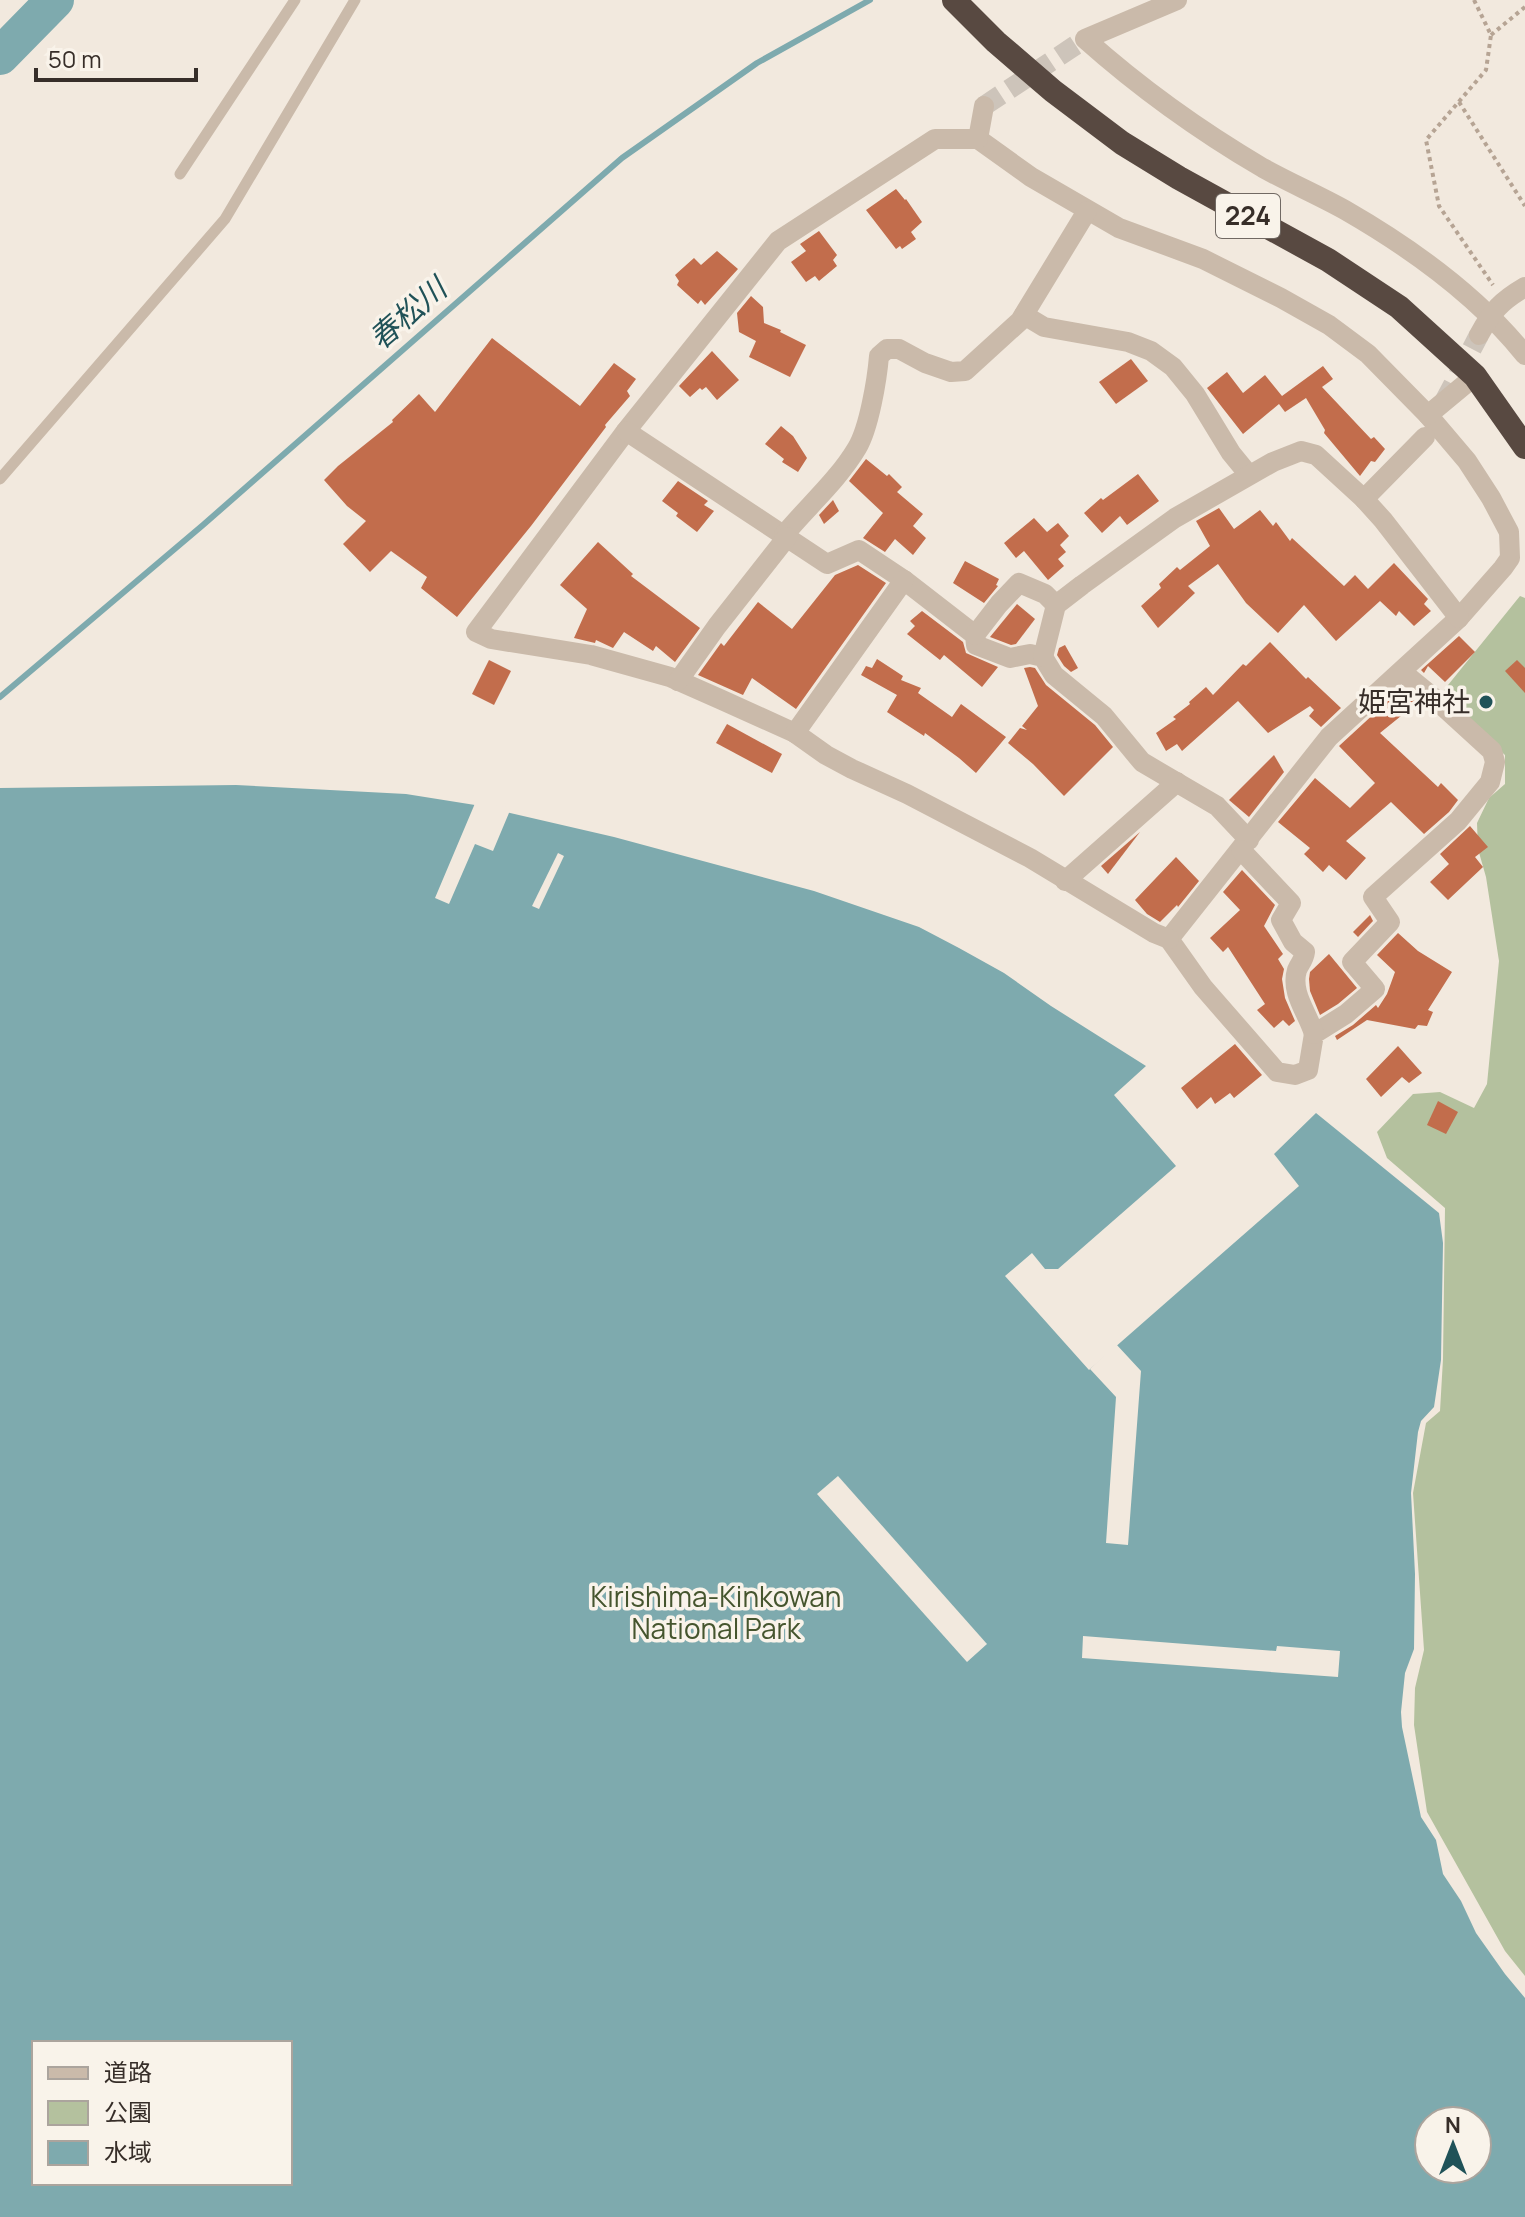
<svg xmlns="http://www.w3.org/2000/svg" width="1525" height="2217" font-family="Manrope,'Noto Sans JP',sans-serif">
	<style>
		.green { fill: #b4c19e }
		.water { fill: #7eaaae; fill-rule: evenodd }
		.pier { fill: #f2e9de }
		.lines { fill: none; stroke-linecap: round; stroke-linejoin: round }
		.stream { stroke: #7eaaae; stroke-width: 6 }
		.river { stroke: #7eaaae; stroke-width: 38 }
		.building { fill: #c26d4c }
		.street-tunnel { stroke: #cdc4ba; stroke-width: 20; stroke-dasharray: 20 10; stroke-linecap: butt }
		.path { stroke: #b6a494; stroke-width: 4; stroke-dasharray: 4 4; stroke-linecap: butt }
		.lane { stroke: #cabaaa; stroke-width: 11 }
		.street { stroke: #cabaaa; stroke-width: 20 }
		.highway { stroke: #584941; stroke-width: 24 }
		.poi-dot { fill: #205258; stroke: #f9f3ea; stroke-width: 3 }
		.labels { text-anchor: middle; stroke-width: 7; stroke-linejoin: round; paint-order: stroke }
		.shield { fill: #f9f3ea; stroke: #716963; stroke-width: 2 }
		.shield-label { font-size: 26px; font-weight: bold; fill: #372e29 }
		.poi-label { font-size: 28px; fill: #372e29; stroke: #f9f3ea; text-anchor: end }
		.park-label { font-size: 28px; fill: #45552e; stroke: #f9f3ea }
		.water-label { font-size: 30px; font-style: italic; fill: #205258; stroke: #f9f3ea }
	</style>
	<rect width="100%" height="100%" fill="#f2e9de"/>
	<polygon class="green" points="1520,596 1525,598 1525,1976 1505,1951 1427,1812 1414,1725 1415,1688 1424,1650 1413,1493 1426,1423 1440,1411 1443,1359 1445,1208 1387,1158 1377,1132 1413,1094 1440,1092 1474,1108 1487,1084 1499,961 1486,877 1478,849 1477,823 1489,798 1505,784 1505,755 1443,699 1444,690"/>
	<path class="water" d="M236 785 406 794 475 805 614 837 814 891 919 927 959 948 1004 973 1051 1006 1146 1066 1114 1095 1176 1166 1058 1269H1045L1032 1253 1005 1276 1089 1370 1299 1186 1274 1154 1316 1113 1439 1213 1443 1243 1441 1360 1434 1407 1421 1421 1418 1432 1411 1493 1415 1574 1414 1649 1405 1673 1401 1712 1402 1727 1421 1817 1436 1840 1443 1874 1461 1901 1476 1933 1505 1974 1525 1998V2217H0V788ZM34 2043H290V2183H34ZM1429 2121H1477V2169H1429Z"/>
	<g class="pier">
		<polygon points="476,801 511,808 493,851 475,844 449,904 435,898"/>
		<polygon points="558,853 564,856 539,909 532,906"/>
		<polygon points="1116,1344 1141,1371 1128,1545 1106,1543 1116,1397 1090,1369"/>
		<polygon points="838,1476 987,1644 967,1662 817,1494"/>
		<polygon points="1083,1636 1276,1651 1277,1646 1340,1651 1338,1677 1082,1658"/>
	</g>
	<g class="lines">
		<polyline class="stream" points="0,697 203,525 622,158 757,63 870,0"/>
		<polyline class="river" points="0,56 55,0"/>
	</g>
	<g class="building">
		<polygon points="896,189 905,200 906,199 922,222 911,232 916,239 902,249 900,246 896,249 866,210"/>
		<polygon points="819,231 837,255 833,260 837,266 819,281 815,276 806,282 791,262 806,251 800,244"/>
		<polygon points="717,251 738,269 705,305 701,300 698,304 677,285 679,281 675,275 694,258 701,265"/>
		<polygon points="751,296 763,307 764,323 781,330 780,332 806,345 790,377 749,357 756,341 739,332 737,313"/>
		<polygon points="492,338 580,406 614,363 636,379 627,391 630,396 605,425 606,427 531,526 457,617 421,588 427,577 391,551 370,572 343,544 366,521 347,506 324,480 338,466 393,422 392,420 419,394 435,412"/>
		<polygon points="712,351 739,380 717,400 706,387 702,390 700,388 690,397 679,386"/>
		<polygon points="1131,359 1148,381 1116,404 1099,382"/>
		<polygon points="1323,366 1333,379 1322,387 1371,439 1374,437 1385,449 1375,462 1371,461 1360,476 1324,433 1325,430 1306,398 1285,412 1279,404 1243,434 1207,388 1227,372 1243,393 1265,375 1282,396"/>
		<polygon points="781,426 793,436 807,458 798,472 782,462 784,459 765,444"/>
		<polygon points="866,459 887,476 889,474 902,487 897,492 923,514 913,526 926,538 913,555 895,539 885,552 863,538 883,513 849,481"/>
		<polygon points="1138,474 1159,501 1127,525 1120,516 1102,533 1084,513 1101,498 1103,500"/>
		<polygon points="678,481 708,501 704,505 714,511 697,532 676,516 678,513 662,501"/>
		<polygon points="833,500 839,511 824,524 819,515"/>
		<polygon points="1219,508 1234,529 1260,510 1273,526 1276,522 1290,541 1292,538 1344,586 1355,575 1368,589 1394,563 1428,599 1424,604 1431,611 1414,626 1399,611 1396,616 1380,601 1336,641 1304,605 1278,633 1246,603 1218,564 1188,586 1195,593 1158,628 1141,606 1161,588 1159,584 1177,567 1180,570 1210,546 1196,521"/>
		<polygon points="1034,518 1047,532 1058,523 1069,536 1060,545 1066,552 1058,559 1064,566 1048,580 1024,551 1016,558 1004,543"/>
		<polygon points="598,542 633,574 631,576 700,628 675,662 656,646 653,651 624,632 613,648 596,640 595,643 574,638 587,609 560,585"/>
		<polygon points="965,561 999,579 996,585 998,586 984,603 953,583"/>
		<polygon points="858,565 886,583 796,709 752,678 743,695 698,675 721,643 724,646 758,602 792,629 835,575"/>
		<polygon points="1017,604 1035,619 1016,644 1011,645 990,637"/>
		<polygon points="922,611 963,642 966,653 998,667 982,687 944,655 940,660 907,634 915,626 910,621"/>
		<polygon points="1459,636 1475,652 1445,682 1428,666 1424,673 1421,670"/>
		<polygon points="1270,642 1306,679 1308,677 1341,708 1321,727 1309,716 1314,710 1310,706 1268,733 1238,701 1182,751 1177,744 1166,751 1156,733 1176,719 1173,717 1190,704 1189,702 1206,687 1213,695 1243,664 1246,666"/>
		<polygon points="1065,645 1078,668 1071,672 1064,666 1057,655 1059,648"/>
		<polygon points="877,659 903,676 901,680 921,688 918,693 952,717 961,704 1006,737 976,773 959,758 925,733 924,736 887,712 897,695 861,675 866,666 872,668"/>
		<polygon points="489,660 511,671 494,705 472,694"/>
		<polygon points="1517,660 1525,668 1525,693 1505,671"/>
		<polygon points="1030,667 1035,668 1046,685 1095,725 1113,747 1064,796 1033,764 1008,743 1020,728 1027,730 1022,726 1038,706 1024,668"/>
		<polygon points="1402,688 1417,703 1380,733 1438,787 1441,783 1458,800 1449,812 1424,834 1391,802 1346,841 1366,858 1346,880 1329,865 1323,872 1304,854 1310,848 1278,822 1315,778 1350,808 1375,783 1339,746"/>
		<polygon points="727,724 782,754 772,773 716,743"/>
		<polygon points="1274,755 1284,772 1249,817 1229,800"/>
		<polygon points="1470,826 1488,847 1475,857 1483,867 1448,900 1430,882 1449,864 1440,854"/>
		<polygon points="1140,832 1108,874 1101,866"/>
		<polygon points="1176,857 1199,881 1178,907 1177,905 1160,922 1147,914 1135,900"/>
		<polygon points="1242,870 1275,905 1264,926 1283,954 1278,959 1284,969 1282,979 1285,998 1295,1021 1289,1026 1283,1020 1274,1028 1257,1010 1265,1004 1228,947 1223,952 1210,938 1240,910 1223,892"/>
		<polygon points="1370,915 1373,921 1358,937 1353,932"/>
		<polygon points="1398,933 1418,951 1452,972 1428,1010 1433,1012 1427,1026 1418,1025 1415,1029 1367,1020 1337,1040 1335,1036 1353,1025 1376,1005 1378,1008 1387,994 1395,972 1377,955"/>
		<polygon points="1329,954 1357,988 1338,1004 1320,1015 1310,991 1309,979 1310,972"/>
		<polygon points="1235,1044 1262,1075 1234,1098 1230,1093 1215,1104 1211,1097 1197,1109 1181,1088"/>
		<polygon points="1398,1046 1422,1073 1409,1083 1402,1077 1381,1097 1366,1079"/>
		<polygon points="1438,1101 1458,1112 1446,1134 1427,1125"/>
	</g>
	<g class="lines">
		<g class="street-tunnel">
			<polyline points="984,106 1085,39"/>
			<polyline points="1444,402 1479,335"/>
		</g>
		<g class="path">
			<polyline points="1474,0 1491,35 1486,70 1426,140 1439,206 1493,285"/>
			<polyline points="1491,35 1525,7"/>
			<polyline points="1459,102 1525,206"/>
		</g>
		<g class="lane">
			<polyline points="180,174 295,0"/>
			<polyline points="0,479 225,219 355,0"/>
		</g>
		<g class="street">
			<path d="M1177 0 1085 39C1140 88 1200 131 1263 168 1290 183 1318 195 1345 210 1411 248 1477 295 1525 355"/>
			<polyline points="984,106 978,139 1031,177 1119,228 1203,259 1281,298 1329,325 1368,354 1428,415 1467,461 1491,498 1509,532 1510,558 1503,568 1459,618 1329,737 1169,939 1203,987 1277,1072 1295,1075 1308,1070 1314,1034 1346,1014 1375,989 1352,962 1390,922 1373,897 1458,821 1490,782 1495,762 1492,751 1434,698 1401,671"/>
			<polyline points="978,139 935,139 778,241 626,431 476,632 491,639 591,655 670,677 722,700 795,733 826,755 852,769 907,794 1030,858 1154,933 1169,939"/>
			<polyline points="1024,315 1044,327 1128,342 1151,351 1173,367 1195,394 1231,453 1249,475"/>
			<path d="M1479 335C1492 311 1501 301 1525 287"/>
			<polyline points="1428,415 1475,376"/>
			<polyline points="626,431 827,564 859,550 904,580 975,635 976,645 1010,658 1030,654 1043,657 1054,675 1104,716 1142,762 1217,806 1249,840"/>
			<polyline points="1364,499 1425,437"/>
			<path d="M784 535C808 506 838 480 857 448 869 428 877 380 879 356L887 349H899L925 363 951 372 965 371 1020 321 1087 211"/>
			<polyline points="975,635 999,604 1019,583 1045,594 1056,605"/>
			<polyline points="1043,657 1056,605 1082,585 1175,518 1273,462 1301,451 1316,455 1364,499 1383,520 1459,618"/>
			<polyline points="678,681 717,626 787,537"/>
			<polyline points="795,733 904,580"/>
			<path d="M1241 850 1291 903 1281 920 1293 942 1305 952C1304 960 1300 963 1297 970 1290 993 1308 1013 1314 1034"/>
			<polyline points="1065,881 1177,782"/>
		</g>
		<polyline class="highway" points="954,0 996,42 1053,91 1122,143 1179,178 1328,260 1399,307 1475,376 1525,447"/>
	</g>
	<circle class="poi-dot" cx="1486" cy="702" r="8"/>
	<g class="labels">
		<rect class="shield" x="1216" y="194" width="64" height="44" rx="6"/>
		<g class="shield-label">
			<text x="1248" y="225">224</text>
		</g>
		<g class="poi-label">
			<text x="1470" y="712">姫宮神社</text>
		</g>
		<g class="park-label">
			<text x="716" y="1607">Kirishima-Kinkowan<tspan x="716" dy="32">National Park</tspan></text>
		</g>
		<g class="water-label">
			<text transform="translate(408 314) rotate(-41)" y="10">春松川</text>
		</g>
	</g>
	<rect x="32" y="2041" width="260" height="144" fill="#f9f3ea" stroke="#aba49d" stroke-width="2"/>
	<rect x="48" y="2067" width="40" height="12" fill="#cabaaa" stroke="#aba49d" stroke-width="2"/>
	<text x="104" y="2081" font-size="24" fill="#372e29">道路</text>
	<rect x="48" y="2101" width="40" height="24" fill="#b4c19e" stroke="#aba49d" stroke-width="2"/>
	<text x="104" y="2121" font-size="24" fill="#372e29">公園</text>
	<rect x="48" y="2141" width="40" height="24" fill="#7eaaae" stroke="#aba49d" stroke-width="2"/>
	<text x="104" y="2161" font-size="24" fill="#372e29">水域</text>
	<g transform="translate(1453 2145)"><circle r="38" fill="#f9f3ea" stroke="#aba49d" stroke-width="2"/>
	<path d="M0-6L14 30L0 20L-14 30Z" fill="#205258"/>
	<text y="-12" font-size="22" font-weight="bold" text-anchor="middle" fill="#372e29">N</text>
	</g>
	<path d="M36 68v12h160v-12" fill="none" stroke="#372e29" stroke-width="4"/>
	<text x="48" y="68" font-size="24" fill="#372e29" stroke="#f9f3ea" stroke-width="6" paint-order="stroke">50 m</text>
</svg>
